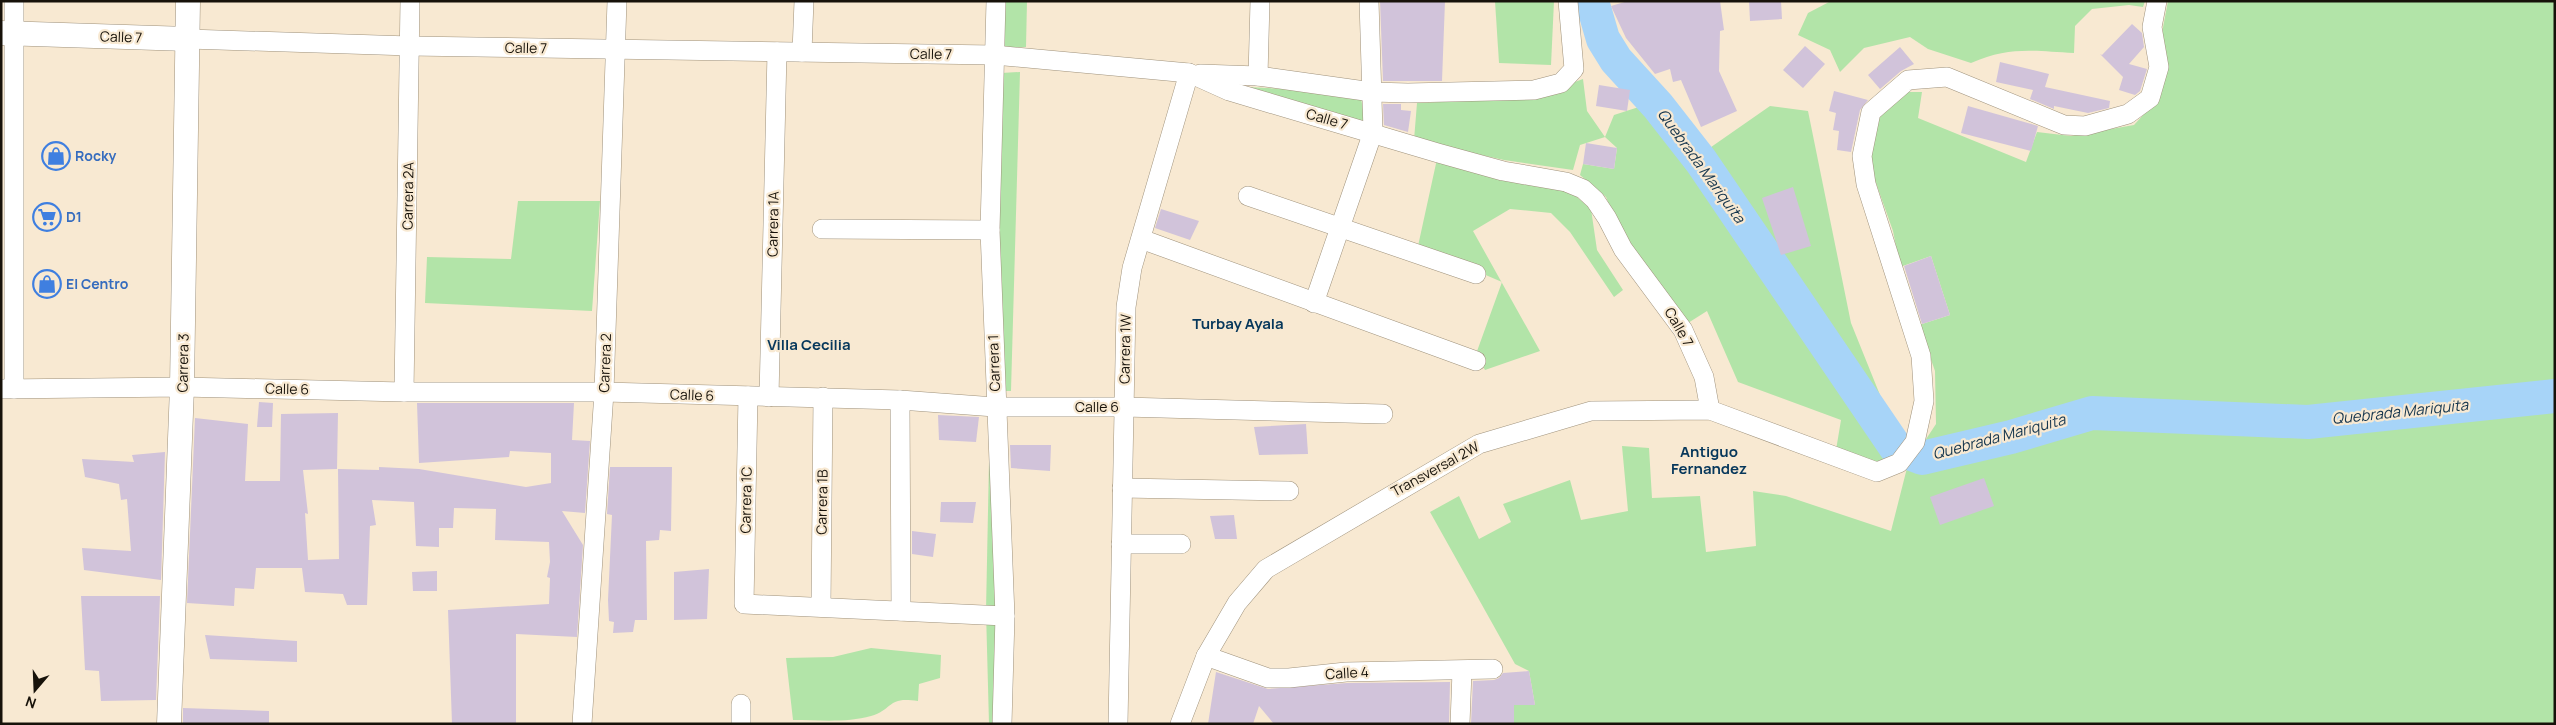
<svg xmlns="http://www.w3.org/2000/svg" width="2556" height="725" font-family="Manrope,sans-serif">
	<style>
		.green { fill: #b2e4a8 }
		.lines { fill: none; stroke-linecap: round; stroke-linejoin: round }
		.river { stroke: #a7d4f8; stroke-width: 34 }
		.building { fill: #d1c3da }
		.minor-casing { stroke: #9f927c; stroke-width: 20 }
		.tertiary-casing { stroke: #9f927c; stroke-width: 25 }
		.minor { stroke: #fff; stroke-width: 19 }
		.tertiary { stroke: #fff; stroke-width: 24 }
		.labels { text-anchor: middle; stroke-width: 4.5; stroke-linejoin: round; paint-order: stroke }
		.street-label { font-size: 14px; fill: #17120a; stroke: #f8e9d2 }
		.shop-label { font-size: 14px; font-weight: bold; fill: #366cbe; stroke: #f8e9d2; text-anchor: start }
		.water-label { font-size: 15px; font-style: italic; fill: #14354d; stroke: #f8e9d2 }
		.neighbourhood-label { font-size: 15px; font-weight: bold; fill: #06375b; stroke: #f8e9d2 }
	</style>
	<rect width="100%" height="100%" fill="#f8e9d2"/>
	<g class="green">
		<polygon points="1003,1 1027,1 1026,47 1002,48"/>
		<polygon points="1495,1 1554,1 1551,65 1499,63"/>
		<path d="M1831 1H2145L2143 7 2129 5 2092 9 2075 26 2074 53C2033 51 2010 46 1971 63L1928 49 1910 37 1864 48 1840 72 1830 50 1798 35 1808 13Z"/>
		<polygon points="2168,1 2555,1 2555,724 1514,724 1514,705 1535,705 1529,671 1515,664 1430,512 1459,496 1479,539 1511,522 1503,504 1570,480 1581,520 1628,511 1622,446 1649,448 1652,498 1700,496 1706,552 1756,546 1753,491 1786,496 1891,531 1907,468 1936,424 1935,371 1919,325 1950,315 1931,256 1900,267 1893,231 1865,152 1874,120 1906,92 1922,92 1918,118 2026,162 2037,132 2071,136 2134,125 2156,101 2161,38"/>
		<polygon points="1020,72 1011,391 993,391 1001,73"/>
		<polygon points="1583,79 1587,111 1605,137 1614,115 1648,104 1691,161 1770,106 1808,111 1851,323 1880,395 1882,419 1907,437 1894,459 1876,465 1836,450 1841,420 1738,382 1707,311 1688,323 1672,299 1656,288 1628,250 1606,197 1580,175 1583,164 1614,169 1617,148 1605,137 1580,145 1573,170 1504,160 1414,140 1417,103 1531,98"/>
		<polygon points="1229,86 1360,93 1366,125"/>
		<polygon points="1437,159 1571,192 1591,209 1597,250 1623,290 1614,297 1570,232 1551,213 1510,209 1473,231 1540,351 1485,370 1476,354 1502,282 1418,246"/>
		<polygon points="518,201 600,201 592,311 425,303 427,257 511,259"/>
		<polygon points="990,411 1007,413 1002,724 989,724 986,611"/>
		<path d="M871 648 941 655 940 678 919 684 918 701C887 696 894 709 871 716 847 723 818 720 793 720L786 658 833 657Z"/>
	</g>
	<g class="lines">
		<polyline class="river" points="1592,1 1603,39 1616,60 1658,106 1701,161 1896,448 1922,458 2011,437 2092,413 2308,422 2555,396"/>
	</g>
	<g class="building">
		<polygon points="1380,1 1445,1 1442,81 1383,81"/>
		<polygon points="1628,1 1720,1 1724,30 1720,31 1719,71 1737,111 1701,127 1681,80 1673,82 1670,69 1655,74 1626,38 1611,6"/>
		<polygon points="1749,1 1781,1 1782,19 1750,21"/>
		<polygon points="2132,24 2142,33 2144,47 2129,64 2147,69 2140,91 2135,95 2119,90 2123,77 2100,54 2102,55"/>
		<polygon points="1805,46 1825,64 1803,88 1783,70"/>
		<polygon points="1900,47 1914,64 1901,71 1880,89 1868,75"/>
		<polygon points="2000,62 2049,74 2045,87 2110,101 2109,108 2088,113 2054,106 2054,109 2030,99 2033,90 1996,82"/>
		<polygon points="1599,85 1630,90 1627,111 1596,106"/>
		<polygon points="1834,91 1868,100 1860,110 1851,152 1837,150 1839,131 1833,130 1836,113 1829,111"/>
		<polygon points="1383,104 1401,104 1401,110 1411,111 1408,132 1384,125"/>
		<polygon points="1968,106 2038,126 2031,151 1961,133"/>
		<polygon points="1586,143 1617,148 1614,169 1583,164"/>
		<polygon points="1793,187 1811,246 1781,255 1762,198"/>
		<polygon points="1161,209 1199,221 1190,240 1155,228"/>
		<polygon points="1931,256 1950,315 1922,324 1904,266"/>
		<polygon points="259,402 273,403 272,427 257,427"/>
		<polygon points="417,403 574,403 572,440 590,441 585,513 562,511 583,545 577,637 516,634 516,724 452,724 448,610 549,604 550,578 547,577 550,562 549,542 495,540 496,509 454,508 453,528 439,528 439,547 416,546 414,502 372,500 376,525 370,526 367,605 347,605 343,594 305,592 302,568 256,568 254,589 235,588 234,606 187,603 195,418 248,424 245,481 280,481 281,414 338,413 337,469 303,470 308,514 305,513 308,560 339,559 338,469 379,470 379,467 419,469 526,487 551,483 551,453 510,451 509,457 419,463"/>
		<polygon points="938,415 979,417 976,442 939,440"/>
		<polygon points="1306,424 1308,454 1259,455 1254,427"/>
		<polygon points="1010,445 1051,445 1050,471 1011,468"/>
		<polygon points="165,452 161,580 84,570 82,548 131,551 127,499 121,500 119,484 85,477 82,459 134,462 132,455"/>
		<polygon points="610,467 672,467 671,531 660,530 659,540 646,541 647,620 635,620 633,632 613,633 614,622 609,621 608,600 612,515 607,514"/>
		<polygon points="1984,478 1994,506 1940,525 1930,497"/>
		<polygon points="941,502 976,502 973,523 940,522"/>
		<polygon points="1234,515 1237,539 1215,539 1210,516"/>
		<polygon points="912,531 936,534 933,557 912,554"/>
		<polygon points="709,569 707,619 674,620 674,572"/>
		<polygon points="437,571 437,591 413,591 412,572"/>
		<polygon points="81,596 160,596 156,700 101,701 99,671 85,670"/>
		<polygon points="205,635 297,641 297,662 210,659"/>
		<polygon points="1529,671 1535,705 1514,705 1514,724 1471,724 1473,681 1494,680 1499,678 1503,673"/>
		<polygon points="1216,672 1268,689 1347,683 1450,682 1449,724 1274,724 1259,706 1253,724 1208,724"/>
		<polygon points="183,708 269,711 269,724 183,724"/>
	</g>
	<g class="lines">
		<defs>
			<g id="minor">
				<polyline points="14,1 14,389"/>
				<polyline points="996,1 990,230 1005,616 1002,724"/>
				<polyline points="188,39 410,46 994,55 1189,73 1229,91 1438,153 1503,171 1566,182 1583,189 1595,200 1607,218 1623,249 1683,330 1704,377 1710,410"/>
				<polyline points="802,52 804,1"/>
				<polyline points="1200,74 1258,76 1372,92 1408,93 1534,90 1561,83 1574,69 1568,1"/>
				<polyline points="1258,76 1260,1"/>
				<polyline points="1248,196 1476,274"/>
				<polyline points="822,229 990,230"/>
				<polyline points="1141,239 1476,361"/>
				<polyline points="1314,303 1373,132 1369,1"/>
				<polyline points="1,389 182,387 404,392 604,392 900,400 995,407 1124,407 1383,414"/>
				<polyline points="404,392 410,1"/>
				<polyline points="748,396 744,604 1005,616"/>
				<polyline points="769,397 777,52"/>
				<polyline points="900,400 901,611"/>
				<polyline points="1122,488 1289,491"/>
				<polyline points="1121,544 1181,544"/>
				<polyline points="821,607 823,397"/>
				<polyline points="1206,656 1268,678 1289,678 1346,672 1493,669"/>
				<polyline points="741,704 741,724"/>
				<polyline points="582,724 604,392 617,1"/>
				<polyline points="1118,724 1126,307 1132,268 1189,73"/>
				<polyline points="1180,724 1206,656 1237,603 1266,569 1479,444 1591,411 1710,410 1877,472 1899,463 1915,442 1924,401 1921,356 1866,184 1862,156 1871,112 1908,80 1947,77 2064,125 2085,126 2128,114 2150,98 2159,67 2152,27 2157,1"/>
				<polyline points="1460,724 1462,671"/>
			</g>
			<g id="tertiary">
				<polyline points="1,33 188,39"/>
				<polyline points="169,724 182,387 188,1"/>
			</g>
		</defs>
		<use href="#minor" class="minor-casing"/>
		<use href="#tertiary" class="tertiary-casing"/>
		<use href="#minor" class="minor"/>
		<use href="#tertiary" class="tertiary"/>
	</g>
	<defs>
		<symbol id="shop-ring" viewBox="-11 -11 22 22"><circle r="9.5" fill="#f8e9d2" stroke="#3f7fe0" stroke-width="1.5"/><path d="M-5-2.5h2.3a2.7 3.5 0 0 1 5.4 0H5L5.5 6h-11ZM-1.5-2.5h3a1.5 2.3 0 0 0-3 0Z" fill="#3f7fe0"/></symbol>
		<symbol id="supermarket-ring" viewBox="-11 -11 22 22"><circle r="9.5" fill="#f8e9d2" stroke="#3f7fe0" stroke-width="1.5"/><path d="M-6-5.5h2.5l.6 2H6L4.5 2H-2.5L-4.4-4H-6ZM-1.5 3.2a1.3 1.3 0 1 0 .1 0ZM3 3.2a1.3 1.3 0 1 0 .1 0Z" fill="#3f7fe0"/></symbol>
	</defs>
	<g fill-rule="evenodd">
		<use href="#shop-ring" x="40" y="140" width="32" height="32"/>
		<use href="#supermarket-ring" x="31" y="201" width="32" height="32"/>
		<use href="#shop-ring" x="31" y="268" width="32" height="32"/>
	</g>
	<g class="labels">
		<g class="street-label">
			<text transform="translate(121 37) rotate(2)" y="5">Calle 7</text>
			<text transform="translate(526 48) rotate(1)" y="5">Calle 7</text>
			<text transform="translate(931 54) rotate(1)" y="5">Calle 7</text>
			<text transform="translate(1327 119) rotate(16)" y="5">Calle 7</text>
			<text transform="translate(408 196) rotate(-89)" y="5">Carrera 2A</text>
			<text transform="translate(773 224) rotate(-89)" y="5">Carrera 1A</text>
			<text transform="translate(1679 327) rotate(60)" y="5">Calle 7</text>
			<text transform="translate(1125 349) rotate(-89)" y="5">Carrera 1W</text>
			<text transform="translate(183 363) rotate(-89)" y="5">Carrera 3</text>
			<text transform="translate(605 363) rotate(-88)" y="5">Carrera 2</text>
			<text transform="translate(994 363) rotate(-92)" y="5">Carrera 1</text>
			<text transform="translate(287 389) rotate(1)" y="5">Calle 6</text>
			<text transform="translate(692 395) rotate(2)" y="5">Calle 6</text>
			<text x="1097" y="412">Calle 6</text>
			<text transform="translate(1435 469) rotate(-29)" y="5">Transversal 2W</text>
			<text transform="translate(746 500) rotate(-89)" y="5">Carrera 1C</text>
			<text transform="translate(822 502) rotate(-89)" y="5">Carrera 1B</text>
			<text transform="translate(1347 673) rotate(-3)" y="5">Calle 4</text>
		</g>
		<g class="shop-label">
			<text x="75" y="161">Rocky</text>
			<text x="66" y="222">D1</text>
			<text x="66" y="289">El Centro</text>
		</g>
		<g class="water-label">
			<text transform="translate(1701 166) rotate(54)" y="5">Quebrada Mariquita</text>
			<text transform="translate(2400 412) rotate(-6)" y="5">Quebrada Mariquita</text>
			<text transform="translate(1999 437) rotate(-15)" y="5">Quebrada Mariquita</text>
		</g>
		<g class="neighbourhood-label">
			<text x="1238" y="329">Turbay Ayala</text>
			<text x="809" y="350">Villa Cecilia</text>
			<text x="1709" y="457">Antiguo<tspan x="1709" dy="17">Fernandez</tspan></text>
		</g>
	</g>
	<rect width="2556" height="725" fill="none" stroke="#17120a" stroke-width="5"/>
	<g transform="translate(35 690) rotate(199)" stroke="#f8e9d2" stroke-width="4" paint-order="stroke">
	<path d="M0-4L9 19L0 12L-9 19Z" fill="#17120a"/>
	<text y="-8" font-size="14" font-weight="bold" text-anchor="middle" fill="#17120a">N</text>
	</g>
</svg>
